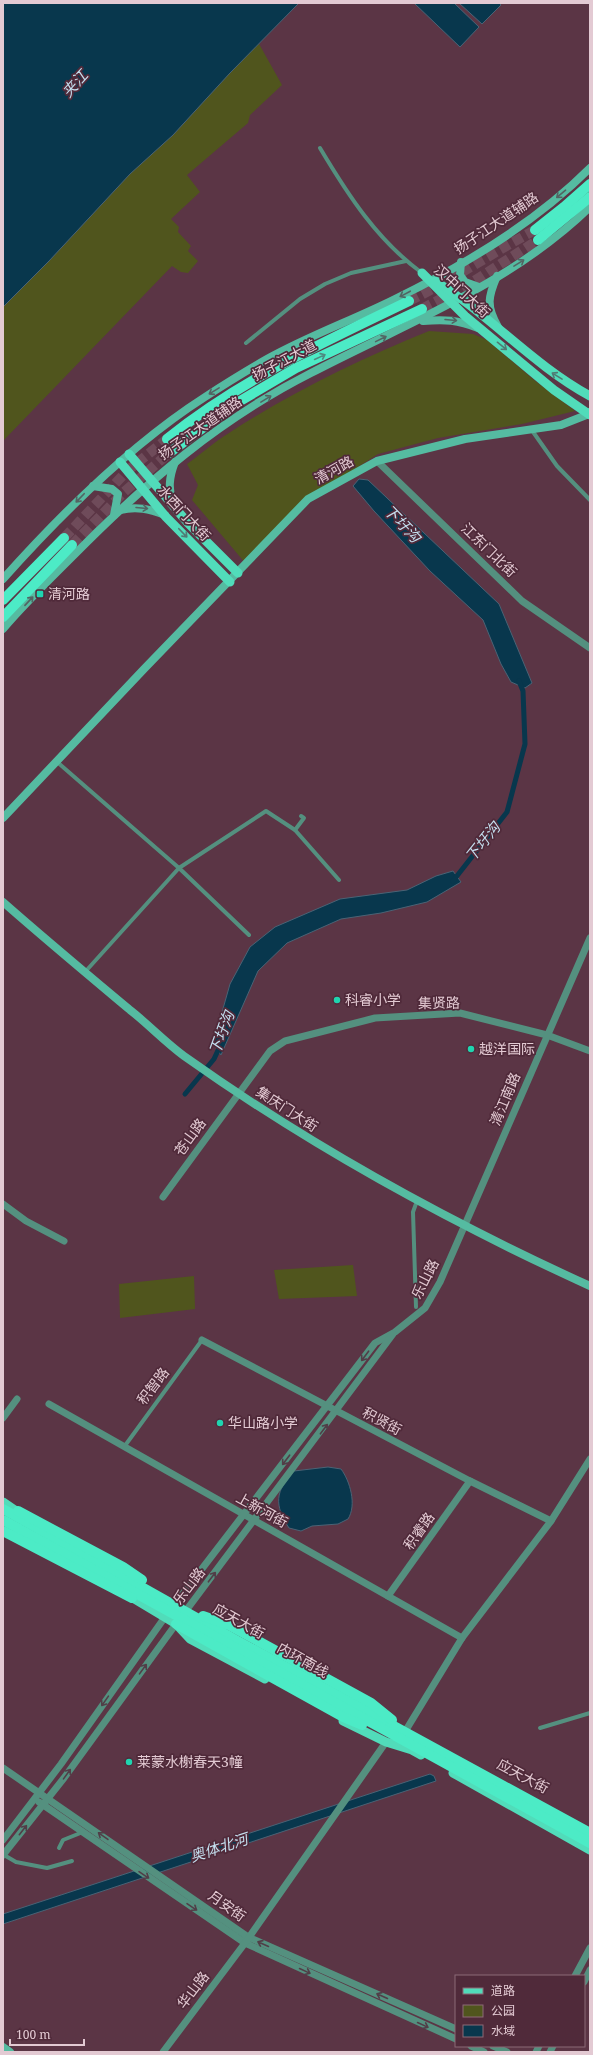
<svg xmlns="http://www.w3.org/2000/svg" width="593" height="2055" font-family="'Noto Serif','Noto Sans SC',serif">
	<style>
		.green { fill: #50551d }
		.water { fill: #08374d; stroke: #4a6375 }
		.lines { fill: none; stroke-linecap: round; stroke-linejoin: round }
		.canal { stroke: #08374d; stroke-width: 5 }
		.trunk-tunnel { stroke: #6f4b5a; stroke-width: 10; stroke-dasharray: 10 5; stroke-linecap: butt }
		.minor { stroke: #54907f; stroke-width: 4 }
		.tertiary { stroke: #54907f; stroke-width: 7 }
		.secondary { stroke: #55bba1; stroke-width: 8 }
		.primary { stroke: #51dcba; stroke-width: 9 }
		.trunk { stroke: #4cebc6; stroke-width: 10 }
		.oneway { stroke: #526463 }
		.oneway2 { stroke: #507a74 }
		.oneway3 { stroke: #4e8a80 }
		.oneway4 { stroke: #513e48 }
		.poi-dot { fill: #1fd5b0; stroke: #502a3a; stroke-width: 1.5 }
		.labels { text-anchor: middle; stroke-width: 3.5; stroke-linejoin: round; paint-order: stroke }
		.street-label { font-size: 14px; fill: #e3cad3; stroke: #502a3a }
		.poi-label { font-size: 14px; fill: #e3cad3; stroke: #502a3a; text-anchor: start }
		.water-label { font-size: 15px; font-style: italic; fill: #c4dfef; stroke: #502a3a }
	</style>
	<rect width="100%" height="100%" fill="#5b3545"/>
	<g class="green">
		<polygon points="258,42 282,85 250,115 248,123 187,175 200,192 171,219 179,227 178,232 191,246 188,251 198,261 188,273 181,272 172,266 3,441 3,286"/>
		<path d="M429 331 473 334 487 340 534 380 575 411 522 424 438 438 378 454 308 499 246 564 192 500 198 485 187 464C201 454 214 442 229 433 292 392 360 359 429 331Z"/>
		<polygon points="353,1265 357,1296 279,1299 274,1270"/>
		<polygon points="194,1276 195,1309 120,1318 119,1284"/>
	</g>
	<g class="water">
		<polygon points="3,3 299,3 230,73 173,135 130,174 49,261 3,307"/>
		<polygon points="414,3 454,3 479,27 460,47"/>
		<polygon points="459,3 499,3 501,5 482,24"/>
		<polygon points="359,479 368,480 499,604 532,683 525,688 511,682 501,664 483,620 430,571 374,511 353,486"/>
		<polygon points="453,871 461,882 427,902 381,913 341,919 287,943 258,971 221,1055 213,1044 230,984 250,947 275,927 340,899 407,890 436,876"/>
		<path d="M328 1467 341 1469C350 1481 357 1505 348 1519L338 1524 312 1526 301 1531 289 1528C274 1505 275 1491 294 1471Z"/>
		<polygon points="430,1774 434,1776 436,1781 3,1924 3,1914"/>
	</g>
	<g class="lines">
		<g class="canal">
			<polyline points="453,881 507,812 525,744 523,691 519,681"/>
			<polyline points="185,1094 214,1059 220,1046"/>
		</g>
		<g class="trunk-tunnel">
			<path d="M409 301C452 280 492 253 535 230"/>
			<polyline points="422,309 474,281 538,240"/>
			<polyline points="64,538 127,471 167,439"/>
			<polyline points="72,545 124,492 169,453"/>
		</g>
		<g class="minor">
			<path d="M320 148C348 195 377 240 422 273"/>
			<polyline points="246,343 300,299 325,284 351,273 406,261"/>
			<polyline points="531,429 557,466 590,500"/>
			<polyline points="56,761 179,868 249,935"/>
			<polyline points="295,830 304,818 301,816"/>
			<polyline points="85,972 179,868 266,811 295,830 339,880"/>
			<polyline points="416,1307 413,1212 417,1201"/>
			<polyline points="124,1447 202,1340"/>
			<polyline points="540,1728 590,1713"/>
			<polyline points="59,1848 63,1840 83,1832"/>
			<polyline points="4,1855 16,1862 47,1868 72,1861"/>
		</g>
		<g class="tertiary">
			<polyline points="377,461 522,601 590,648"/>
			<polyline points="163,1197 270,1051 285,1041 375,1018 460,1013 547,1035 590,1051"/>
			<polyline points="3,1204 26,1221 64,1241"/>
			<polyline points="202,1340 470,1481 551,1521"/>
			<polyline points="49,1404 462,1638"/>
			<polyline points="3,1418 17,1399"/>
			<polyline points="388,1596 470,1481"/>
			<polyline points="406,1730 462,1638 551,1521 590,1459"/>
			<polyline points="3,1768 248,1937 456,2029"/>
			<polyline points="39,1802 245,1943 456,2039"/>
			<polyline points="3,1840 61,1764 165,1617 375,1343 395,1332 425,1308 440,1282 590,938"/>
			<polyline points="3,1855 64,1778 176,1624 393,1334"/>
			<polyline points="575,1976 590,1948"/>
			<polyline points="584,1982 590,1970"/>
			<polyline points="471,2046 484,2052"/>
			<polyline points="493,2046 507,2052"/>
			<polyline points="163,2052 245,1943 386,1742"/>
			<polyline points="536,2052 539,2046"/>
			<polyline points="550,2052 553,2046"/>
		</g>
		<g class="secondary">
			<polyline points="461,262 460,275 465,282 479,287"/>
			<path d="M497 276C488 297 486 306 498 327"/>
			<path d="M423 321C445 319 458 320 478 328"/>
			<polyline points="93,486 112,489 118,494 114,515"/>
			<path d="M173 505C168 489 169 477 175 462"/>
			<path d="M120 510C137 506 149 509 165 515"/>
			<path d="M3 579C62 513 130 445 205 397 225 384 246 371 267 359 308 336 353 320 395 299 465 265 535 223 590 168"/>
			<path d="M3 629C25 603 50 579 74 555 145 483 220 419 311 373 407 323 511 284 590 207"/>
			<polyline points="3,818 144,669 308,499 377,461 465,439 561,425 589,414 590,412"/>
			<path d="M3 902C45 939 87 974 130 1010 148 1024 165 1042 184 1056 312 1147 447 1221 590 1286"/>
			<polyline points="3,2047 10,2052"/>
		</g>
		<g class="primary">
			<polyline points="422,273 465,316 554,390 590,415"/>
			<path d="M435 281C490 315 533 365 590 396"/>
			<polyline points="129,454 188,523 238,573"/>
			<polyline points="120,462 166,517 230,582"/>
			<polyline points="3,1502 22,1515"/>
			<polyline points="126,1594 176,1624 190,1639 265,1679"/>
			<polyline points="343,1721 386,1742 412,1750 421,1755"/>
			<polyline points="453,1773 590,1850"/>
		</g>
		<g class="trunk">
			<polyline points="535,230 564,207 590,184"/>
			<polyline points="538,240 590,197"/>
			<path d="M167 439C241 379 325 342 409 301"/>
			<polyline points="169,453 235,404 296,368 422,309"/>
			<polyline points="3,600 64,538"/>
			<polyline points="3,617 72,545"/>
			<polyline points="3,1509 236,1640 590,1833"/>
			<polyline points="18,1511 123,1567 142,1580"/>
			<polyline points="3,1520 590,1843"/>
			<polyline points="3,1531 132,1598"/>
			<polyline points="203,1616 229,1625 371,1703 392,1720"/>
			<polyline points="176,1624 343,1717 362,1725"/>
		</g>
	</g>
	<defs><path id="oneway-shaft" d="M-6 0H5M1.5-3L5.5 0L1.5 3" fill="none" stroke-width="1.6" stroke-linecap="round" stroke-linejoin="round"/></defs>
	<g class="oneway">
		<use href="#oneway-shaft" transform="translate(561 194) rotate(140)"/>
		<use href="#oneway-shaft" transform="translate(519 263) rotate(-32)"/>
		<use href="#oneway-shaft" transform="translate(405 294) rotate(152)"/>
		<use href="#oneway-shaft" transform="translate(451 320) rotate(5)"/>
		<use href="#oneway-shaft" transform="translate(381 339) rotate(-26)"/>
		<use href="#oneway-shaft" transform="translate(214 391) rotate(149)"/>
		<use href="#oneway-shaft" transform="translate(266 399) rotate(-31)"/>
		<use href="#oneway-shaft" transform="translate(80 498) rotate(134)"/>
		<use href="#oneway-shaft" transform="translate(142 508) rotate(5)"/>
		<use href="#oneway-shaft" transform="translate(29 601) rotate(-47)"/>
	</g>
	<g class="oneway2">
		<use href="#oneway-shaft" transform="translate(502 346) rotate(39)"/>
		<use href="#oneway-shaft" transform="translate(557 376) rotate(-148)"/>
		<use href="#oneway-shaft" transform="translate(183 533) rotate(46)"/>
	</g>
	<use class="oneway3" href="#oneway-shaft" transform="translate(320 357) rotate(-25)"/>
	<g class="oneway4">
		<use href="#oneway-shaft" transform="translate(365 1356) rotate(127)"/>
		<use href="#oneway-shaft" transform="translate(324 1429) rotate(-53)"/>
		<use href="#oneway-shaft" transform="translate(286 1460) rotate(127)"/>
		<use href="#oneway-shaft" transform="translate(212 1577) rotate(-53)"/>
		<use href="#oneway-shaft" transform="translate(143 1669) rotate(-54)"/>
		<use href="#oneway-shaft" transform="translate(105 1701) rotate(125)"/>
		<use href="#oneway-shaft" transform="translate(67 1774) rotate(-54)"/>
		<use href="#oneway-shaft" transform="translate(23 1830) rotate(-52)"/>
		<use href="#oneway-shaft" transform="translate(103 1836) rotate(-145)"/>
		<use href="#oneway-shaft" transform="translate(144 1875) rotate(34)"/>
		<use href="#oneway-shaft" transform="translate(192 1907) rotate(34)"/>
		<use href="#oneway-shaft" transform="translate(263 1944) rotate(-156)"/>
		<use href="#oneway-shaft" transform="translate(305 1971) rotate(25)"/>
		<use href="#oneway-shaft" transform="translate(382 1996) rotate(-156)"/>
		<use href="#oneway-shaft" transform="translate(423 2025) rotate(25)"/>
	</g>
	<g class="poi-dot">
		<rect x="36" y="590" width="8" height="8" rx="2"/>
		<circle cx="337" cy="1000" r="4"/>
		<circle cx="471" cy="1049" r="4"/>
		<circle cx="220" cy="1423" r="4"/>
		<circle cx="129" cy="1762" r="4"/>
	</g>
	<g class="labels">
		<g class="street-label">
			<text transform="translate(496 223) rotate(-34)" y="5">扬子江大道辅路</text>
			<text transform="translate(462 291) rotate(43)" y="5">汉中门大街</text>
			<text transform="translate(284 360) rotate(-28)" y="5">扬子江大道</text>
			<text transform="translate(200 428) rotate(-35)" y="5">扬子江大道辅路</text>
			<text transform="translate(334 470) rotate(-29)" y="5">清河路</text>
			<text transform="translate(184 513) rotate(47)" y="5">水西门大街</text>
			<text transform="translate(489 550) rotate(44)" y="5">江东门北街</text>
			<text transform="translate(439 1003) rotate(-1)" y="5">集贤路</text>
			<text transform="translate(505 1099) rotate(-67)" y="5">清江南路</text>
			<text transform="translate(287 1109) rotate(33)" y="5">集庆门大街</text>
			<text transform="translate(190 1137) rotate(-54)" y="5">苍山路</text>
			<text transform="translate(425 1279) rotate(-63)" y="5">乐山路</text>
			<text transform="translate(153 1386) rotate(-53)" y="5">积智路</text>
			<text transform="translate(382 1421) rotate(28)" y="5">积贤街</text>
			<text transform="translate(262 1510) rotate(29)" y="5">上新河街</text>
			<text transform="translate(419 1531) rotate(-55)" y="5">积睿路</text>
			<text transform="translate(189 1586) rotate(-53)" y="5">乐山路</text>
			<text transform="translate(239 1621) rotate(29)" y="5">应天大街</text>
			<text transform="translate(303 1660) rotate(29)" y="5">内环南线</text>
			<text transform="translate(523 1776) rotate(28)" y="5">应天大街</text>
			<text transform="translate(227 1906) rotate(35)" y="5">月安街</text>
			<text transform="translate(193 1990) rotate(-53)" y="5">华山路</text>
		</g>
		<g class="poi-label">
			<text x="48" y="599">清河路</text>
			<text x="345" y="1005">科睿小学</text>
			<text x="479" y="1054">越洋国际</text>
			<text x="228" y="1428">华山路小学</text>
			<text x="137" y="1767">莱蒙水榭春天3幢</text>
		</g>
		<g class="water-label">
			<text transform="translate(75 84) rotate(-48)" y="5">夹江</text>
			<text transform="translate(402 524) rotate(46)" y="5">下圩沟</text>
			<text transform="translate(483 842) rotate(-51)" y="5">下圩沟</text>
			<text transform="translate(222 1033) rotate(-70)" y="5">下圩沟</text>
			<text transform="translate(219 1848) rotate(-18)" y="5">奥体北河</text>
		</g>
	</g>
	<rect width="593" height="2055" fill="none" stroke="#e3cad3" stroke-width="8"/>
	<rect x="455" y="1975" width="130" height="72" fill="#502a3a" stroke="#8b6a77"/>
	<rect x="463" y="1988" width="20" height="6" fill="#51dcba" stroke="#8b6a77"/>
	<text x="491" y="1995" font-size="12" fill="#e3cad3">道路</text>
	<rect x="463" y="2005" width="20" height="12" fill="#50551d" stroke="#8b6a77"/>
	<text x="491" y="2015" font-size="12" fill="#e3cad3">公园</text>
	<rect x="463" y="2025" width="20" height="12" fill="#08374d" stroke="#8b6a77"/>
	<text x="491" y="2035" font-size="12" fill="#e3cad3">水域</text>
	<path d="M10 2039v6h74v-6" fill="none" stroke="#e3cad3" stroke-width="2"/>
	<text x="16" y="2039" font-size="12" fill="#e3cad3" stroke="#502a3a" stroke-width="3" paint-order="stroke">100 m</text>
</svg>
